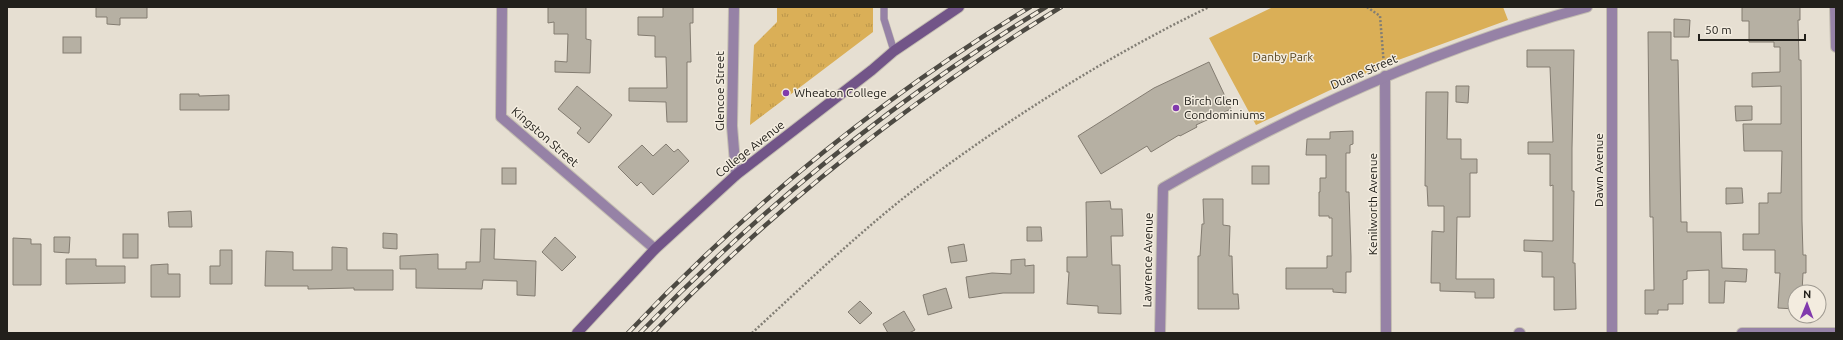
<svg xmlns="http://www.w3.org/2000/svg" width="1843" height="340" font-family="Ubuntu,sans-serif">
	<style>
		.grass { fill: url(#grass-tufts) }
		.green { fill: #daaf57 }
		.building { fill: #b6b0a3; stroke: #837c71 }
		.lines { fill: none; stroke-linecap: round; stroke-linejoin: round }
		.lane-casing { stroke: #c3bdb1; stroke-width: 8 }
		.street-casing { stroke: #c3bdb1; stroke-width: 12 }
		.secondary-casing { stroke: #c3bdb1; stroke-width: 12 }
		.path { stroke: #827e75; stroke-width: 2.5; stroke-dasharray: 2 2; stroke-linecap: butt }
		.lane { stroke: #9682a6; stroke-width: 7 }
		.street { stroke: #9682a6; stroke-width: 10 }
		.secondary { stroke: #725588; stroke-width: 10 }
		.rail-casing { stroke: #4d4a43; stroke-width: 4.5 }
		.rail { stroke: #f3ecdf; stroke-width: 3; stroke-dasharray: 9; stroke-linecap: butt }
		.poi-dot { fill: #813aad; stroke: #f3ecdf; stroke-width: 1.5 }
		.labels { text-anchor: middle; stroke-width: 3; stroke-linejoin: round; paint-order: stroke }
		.park-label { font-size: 12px; fill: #56431b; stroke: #f3ecdf }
		.street-label { font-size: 12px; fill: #22201b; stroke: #f3ecdf }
		.poi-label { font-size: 12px; fill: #22201b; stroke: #f3ecdf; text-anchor: start }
	</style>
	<defs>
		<pattern id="grass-tufts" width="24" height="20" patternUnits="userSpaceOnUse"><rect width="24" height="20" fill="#daaf57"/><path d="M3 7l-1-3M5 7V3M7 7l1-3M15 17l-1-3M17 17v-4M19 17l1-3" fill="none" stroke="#bb964b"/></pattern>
	</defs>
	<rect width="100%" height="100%" fill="#e6dfd2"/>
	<polygon class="grass" points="777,7 873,7 873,32 750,125 754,45 777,22"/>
	<polygon class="green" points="1273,7 1503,7 1508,20 1379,67 1256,125 1209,38"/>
	<g class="building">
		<polygon points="96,7 147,7 147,18 120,18 120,25 107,24 107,17 96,17"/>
		<polygon points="548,7 586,7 586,39 591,40 590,73 555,72 555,61 567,62 568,34 554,34 554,22 548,23"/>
		<polygon points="663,7 693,7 693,23 690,23 691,62 687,62 687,122 667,122 666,102 629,101 629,88 667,88 666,57 655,57 655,36 638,35 638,17 663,17"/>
		<polygon points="1742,7 1800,7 1800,20 1798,20 1799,60 1801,60 1802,221 1803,255 1806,255 1806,273 1803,273 1802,292 1795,292 1795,309 1778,308 1780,273 1775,273 1775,250 1743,250 1743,234 1759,234 1759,203 1768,203 1768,193 1781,193 1782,151 1744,151 1743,124 1781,124 1781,86 1752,87 1752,73 1780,72 1780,47 1774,47 1774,42 1749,42 1749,21 1742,21"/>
		<polygon points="1674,19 1690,20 1689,37 1674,37"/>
		<polygon points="1648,32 1671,32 1671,60 1678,60 1681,222 1687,222 1687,232 1721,232 1722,268 1747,269 1746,282 1725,281 1724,303 1709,303 1709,270 1687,271 1687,279 1683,280 1683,304 1668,304 1668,310 1658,310 1658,314 1645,314 1645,290 1654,290 1653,217 1650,217"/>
		<rect x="63" y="37" width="18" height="16"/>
		<polygon points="1527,50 1574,50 1572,148 1572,191 1574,191 1573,263 1575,263 1576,309 1554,310 1554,277 1542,277 1542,252 1524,251 1524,240 1553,241 1553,185 1550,186 1550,154 1528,154 1528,142 1553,142 1550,67 1527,67"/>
		<polygon points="1209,62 1231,109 1196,125 1197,127 1180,136 1179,135 1151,152 1147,146 1101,174 1078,136 1154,88"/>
		<polygon points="577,86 612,115 589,143 577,133 581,128 558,109"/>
		<polygon points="1456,86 1469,86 1468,103 1456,102"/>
		<polygon points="1426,92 1448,92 1447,139 1461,139 1461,159 1477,159 1477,173 1470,173 1470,217 1457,217 1456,279 1494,279 1494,298 1475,298 1475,292 1440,291 1440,283 1431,283 1432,231 1444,232 1444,206 1428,206 1427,186 1425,186"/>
		<polygon points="180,94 199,94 199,96 229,95 229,110 180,110"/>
		<polygon points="1735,106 1752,106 1752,120 1736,121"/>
		<polygon points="1353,131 1353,144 1350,145 1350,153 1346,153 1346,192 1349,192 1351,257 1351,272 1346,272 1346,293 1333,292 1333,289 1286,289 1286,268 1327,268 1327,256 1332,256 1332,218 1329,218 1329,216 1319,216 1319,192 1320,192 1320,178 1326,178 1326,155 1306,155 1307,139 1330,139 1330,132"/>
		<polygon points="666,144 674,152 678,149 689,161 653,195 641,182 637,186 618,167 642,145 653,156"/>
		<rect x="1252" y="166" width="17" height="18"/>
		<rect x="502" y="168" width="14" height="16"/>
		<polygon points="1726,188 1742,188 1743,203 1726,204"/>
		<polygon points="1203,199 1223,199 1223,225 1230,226 1229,256 1232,256 1233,294 1238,294 1239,309 1198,309 1198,256 1200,256 1202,224 1204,224"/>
		<polygon points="1110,201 1111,209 1122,209 1123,236 1111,236 1112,265 1120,265 1121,314 1098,313 1098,306 1067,304 1069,272 1067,272 1067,257 1087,257 1086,202"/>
		<polygon points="191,211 192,227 169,227 168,212"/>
		<polygon points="1027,227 1041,227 1042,241 1027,241"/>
		<polygon points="481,229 495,229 494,259 536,261 535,296 517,295 517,281 483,280 482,289 416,288 416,269 400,269 400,256 438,254 438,269 466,269 466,262 480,262"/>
		<polygon points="383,233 397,234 397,249 383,248"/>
		<rect x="123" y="234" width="15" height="24"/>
		<polygon points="54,237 70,237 69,253 54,252"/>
		<polygon points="555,237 576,257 562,271 542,252"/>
		<polygon points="13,238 31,239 31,244 41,244 41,285 13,285"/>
		<polygon points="964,244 967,261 951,263 948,247"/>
		<polygon points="332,247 347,248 347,270 393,270 393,290 354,290 354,288 308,289 308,286 265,286 266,251 293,252 293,270 332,270"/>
		<polygon points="220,250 232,250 232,284 210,284 210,266 220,266"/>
		<polygon points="66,259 96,259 96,266 125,266 125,283 66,284"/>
		<polygon points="1025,259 1025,266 1034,265 1034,293 1003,293 969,298 966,277 992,273 1011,274 1011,260"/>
		<polygon points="168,264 168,274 180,274 180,297 151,297 151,265"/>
		<polygon points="946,288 952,308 928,315 923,295"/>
		<polygon points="860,301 872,313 860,324 848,312"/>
		<polygon points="904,311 915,330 909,333 888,333 883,324"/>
	</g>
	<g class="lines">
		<defs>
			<polyline id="lane" points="884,7 884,19 894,51"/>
			<g id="street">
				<polyline points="502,7 501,117 655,249"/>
				<polyline points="734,7 732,126 736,175"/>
				<polyline points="1612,7 1612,333"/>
				<polyline points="1835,7 1836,47"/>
				<polyline points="1385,76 1386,333"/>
				<path d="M1160 333 1163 188C1297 111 1437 47 1587 7"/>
				<polyline points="1519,333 1520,333"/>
				<polyline points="1742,333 1836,333"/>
			</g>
			<polyline id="secondary" points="577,333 655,249 736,175 872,70 894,51 959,7"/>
		</defs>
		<use href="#lane" class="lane-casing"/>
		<use href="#street" class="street-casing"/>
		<use href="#secondary" class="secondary-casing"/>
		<g class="path">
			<polyline points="1367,7 1380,16 1384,66"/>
			<path d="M752 333C803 286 852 239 906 196 1000 124 1102 59 1209 7"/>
		</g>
		<use href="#lane" class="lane"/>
		<use href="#street" class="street"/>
		<use href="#secondary" class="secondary"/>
		<defs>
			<g id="rail">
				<path d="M628 333C747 207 882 97 1030 7"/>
				<path d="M640 333C761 208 897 97 1046 7"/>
				<path d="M653 333C776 205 910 100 1061 7"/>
			</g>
		</defs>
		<use href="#rail" class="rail-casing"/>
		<use href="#rail" class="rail"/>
	</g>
	<g class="poi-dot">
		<circle cx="786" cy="93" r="4"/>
		<circle cx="1176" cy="108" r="4"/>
	</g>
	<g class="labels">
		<g class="park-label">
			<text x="1283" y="61">Danby Park</text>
		</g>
		<g class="street-label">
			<text transform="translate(1364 72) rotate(-23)" y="4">Duane Street</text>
			<text transform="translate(720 91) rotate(-90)" y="4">Glencoe Street</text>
			<text transform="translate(545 137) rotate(41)" y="4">Kingston Street</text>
			<text transform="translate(750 149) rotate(-38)" y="4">College Avenue</text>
			<text transform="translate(1599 170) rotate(-90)" y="4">Dawn Avenue</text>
			<text transform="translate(1373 204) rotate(-90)" y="4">Kenilworth Avenue</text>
			<text transform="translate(1148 260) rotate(-89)" y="4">Lawrence Avenue</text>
		</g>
		<g class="poi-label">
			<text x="794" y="97">Wheaton College</text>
			<text x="1184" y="105">Birch Glen<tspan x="1184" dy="14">Condominiums</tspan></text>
		</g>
	</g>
	<rect width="1843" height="340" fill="none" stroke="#22201b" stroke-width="16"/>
	<g transform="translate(1807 304) rotate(1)"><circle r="19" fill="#f3ecdf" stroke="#9f9a91"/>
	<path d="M0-3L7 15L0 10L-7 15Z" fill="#813aad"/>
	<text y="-6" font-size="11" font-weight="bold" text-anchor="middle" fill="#22201b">N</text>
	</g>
	<path d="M1699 34v6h106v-6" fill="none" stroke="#22201b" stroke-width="2"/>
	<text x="1705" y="34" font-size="12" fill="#22201b" stroke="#f3ecdf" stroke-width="3" paint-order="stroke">50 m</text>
</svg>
